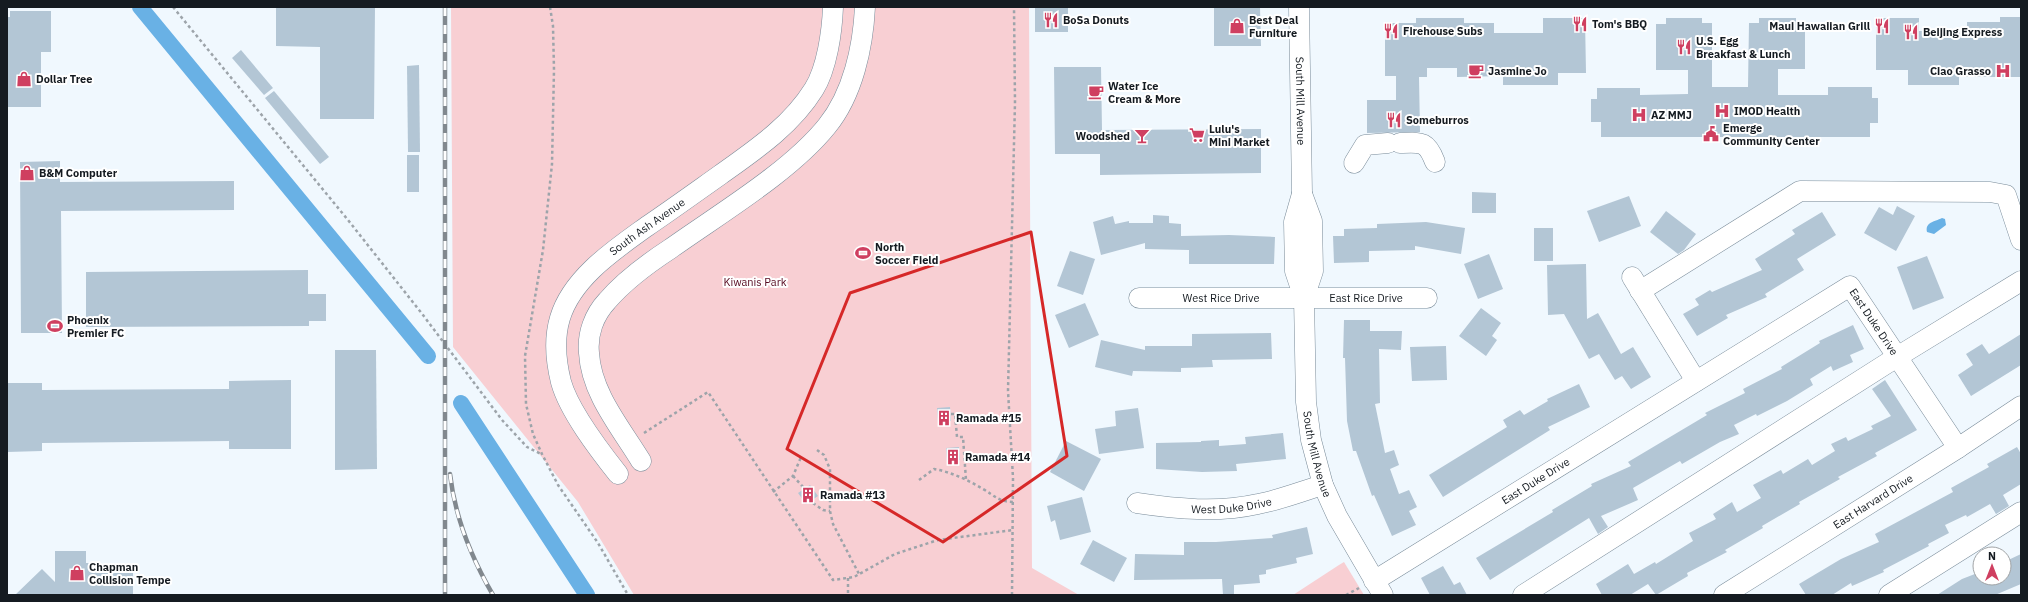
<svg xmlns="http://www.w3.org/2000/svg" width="2028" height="602" font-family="'IBM Plex Sans',sans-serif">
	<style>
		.green { fill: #f8cfd3 }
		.water { fill: #69b1e5 }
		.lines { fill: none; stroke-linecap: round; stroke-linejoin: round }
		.canal { stroke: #69b1e5; stroke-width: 16 }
		.building { fill: #b3c6d5 }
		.minor-casing { stroke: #798b99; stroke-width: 21 }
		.path { stroke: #9da4aa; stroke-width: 2.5; stroke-dasharray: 3 3; stroke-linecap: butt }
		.minor { stroke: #fff; stroke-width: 20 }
		.rail-casing { stroke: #81888e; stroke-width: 4.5 }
		.rail { stroke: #fff; stroke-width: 3; stroke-dasharray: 9; stroke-linecap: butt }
		.marked { fill: none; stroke: #d62828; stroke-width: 3; stroke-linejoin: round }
		.labels { text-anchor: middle; stroke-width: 4; stroke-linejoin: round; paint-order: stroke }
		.poi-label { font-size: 11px; font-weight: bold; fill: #151b21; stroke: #fff; text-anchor: start }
		.street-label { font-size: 11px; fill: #151b21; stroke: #fff }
		.park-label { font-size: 11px; fill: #56091f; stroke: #fff }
	</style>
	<rect width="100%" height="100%" fill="#f0f8fe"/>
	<g class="green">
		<polygon points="451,7 1029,7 1032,568 1079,595 634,595 578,502 453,347"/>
		<polygon points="1344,562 1364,595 1293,595 1339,565"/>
	</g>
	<path class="water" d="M1942 218 1945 219 1946 225 1934 234 1927 232C1925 222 1934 222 1942 218Z"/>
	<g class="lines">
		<g class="canal">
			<polyline points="140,7 428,356"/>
			<polyline points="461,403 587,595"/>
		</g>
	</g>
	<g class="building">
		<polygon points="276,7 375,7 374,119 320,119 320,47 276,46"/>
		<rect x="1035" y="7" width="33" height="25"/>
		<polygon points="1214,7 1260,7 1261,46 1214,46"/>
		<polygon points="10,11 51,11 51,52 41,52 41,107 7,107 7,17 10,17"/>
		<polygon points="2000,17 2021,17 2021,77 1959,77 1959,85 1908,85 1908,70 1876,70 1876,18 1919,18 1919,31 1967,31 1967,22 2000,22"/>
		<polygon points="1416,18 1464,18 1464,23 1494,23 1494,33 1543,33 1543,18 1585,18 1586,73 1558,73 1558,85 1503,85 1503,76 1457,77 1457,68 1427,68 1427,77 1419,77 1420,132 1367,133 1367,100 1396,100 1396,76 1385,76 1385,23 1416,23"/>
		<polygon points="1666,18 1702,18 1702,23 1712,23 1712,87 1748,87 1749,23 1759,23 1759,18 1796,18 1796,22 1805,22 1805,69 1778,69 1778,95 1828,95 1828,87 1872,87 1872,98 1878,98 1878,123 1870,123 1870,137 1601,137 1601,122 1591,122 1591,99 1597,99 1597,88 1640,88 1640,95 1688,94 1688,70 1656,70 1656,24 1666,24"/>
		<polygon points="241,50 273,88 264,95 232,58"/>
		<polygon points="419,65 420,152 408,152 407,66"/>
		<polygon points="1054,67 1101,67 1102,130 1261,129 1261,173 1100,175 1100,154 1055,154"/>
		<polygon points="274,91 329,157 320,164 265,98"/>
		<rect x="407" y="155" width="12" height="37"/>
		<polygon points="60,161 60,182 234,181 234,210 61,211 62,333 21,333 20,162"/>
		<polygon points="1472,192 1496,193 1496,213 1472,213"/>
		<polygon points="1629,196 1641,226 1599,242 1587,211"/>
		<polygon points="1897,206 1915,216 1896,251 1864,233 1879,207 1893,215"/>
		<polygon points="1666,211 1696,234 1684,250 1678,254 1650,232"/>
		<polygon points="1822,212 1836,235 1797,259 1804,270 1765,294 1767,297 1726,315 1728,318 1697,336 1683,314 1699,305 1695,299 1710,290 1712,292 1762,270 1755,259 1795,234 1792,230"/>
		<polygon points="1153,215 1169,216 1169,223 1181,224 1181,236 1229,235 1275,237 1274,264 1189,264 1189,250 1145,249 1145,243 1101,255 1093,222 1113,216 1115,224 1129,221 1129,223 1153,223"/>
		<polygon points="1426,222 1465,228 1461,254 1415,246 1415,250 1369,251 1369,262 1334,263 1333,236 1344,236 1344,229 1377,228 1377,224"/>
		<rect x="1534" y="228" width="19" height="33"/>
		<polygon points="1070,251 1095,259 1083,295 1057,286"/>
		<polygon points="1489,254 1503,289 1478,299 1464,264"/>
		<polygon points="1927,256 1944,298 1913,310 1897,267"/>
		<polygon points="1586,264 1587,319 1598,313 1621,354 1633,347 1651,377 1631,389 1622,376 1615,380 1599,354 1589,359 1564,314 1548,315 1547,265"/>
		<polygon points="308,270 308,294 326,294 326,321 309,321 309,326 86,327 86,272"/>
		<polygon points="1085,303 1099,335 1069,348 1055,315"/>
		<polygon points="1481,308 1501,323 1492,336 1497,340 1486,356 1459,336"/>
		<polygon points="1344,320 1370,320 1370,331 1402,331 1401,350 1379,349 1380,403 1375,404 1385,453 1394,450 1399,465 1390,469 1399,494 1409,490 1417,507 1409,511 1416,525 1392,536 1374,495 1372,496 1356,451 1353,451 1347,421 1345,358 1343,358"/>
		<polygon points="1853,325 1864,349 1850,355 1853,362 1833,371 1831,366 1810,379 1813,385 1787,401 1757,416 1756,414 1734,425 1739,434 1720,442 1682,464 1680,461 1633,488 1638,500 1601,516 1608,527 1598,534 1589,518 1490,580 1476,558 1553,512 1552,510 1592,486 1591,484 1631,466 1628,462 1707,415 1705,413 1745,393 1743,389 1782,369 1781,367 1820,343 1819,341"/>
		<polygon points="1271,333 1272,359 1212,360 1213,367 1181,368 1181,372 1133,371 1132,376 1095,367 1101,340 1145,350 1145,346 1192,346 1192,334"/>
		<polygon points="2021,334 2021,365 1971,396 1958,375 1973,365 1966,354 1982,344 1989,354"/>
		<polygon points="1446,346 1447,380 1412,381 1410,347"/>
		<polygon points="335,350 376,350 377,469 335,470"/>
		<polygon points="291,380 291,449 229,449 229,441 42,443 42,451 7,452 7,383 42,383 42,390 229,389 229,381"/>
		<polygon points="1885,380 1917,430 1875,453 1877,456 1838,477 1840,479 1799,502 1800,504 1762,526 1763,528 1725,550 1727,552 1687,573 1688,576 1656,595 1648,584 1630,595 1602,595 1596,584 1628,564 1634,574 1655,562 1656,564 1693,541 1689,533 1716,519 1713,514 1732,502 1737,512 1761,498 1753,485 1781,470 1783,474 1808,459 1812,465 1835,451 1831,444 1846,437 1848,441 1873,429 1871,426 1891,416 1872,389"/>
		<polygon points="1579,384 1590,407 1548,427 1550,430 1443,497 1429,475 1507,427 1503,420 1520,410 1524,415 1548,401 1547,399"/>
		<polygon points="950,407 951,421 938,422 937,408"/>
		<polygon points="1138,408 1144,448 1099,454 1095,429 1116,426 1115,411"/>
		<polygon points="1283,433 1286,459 1236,464 1237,471 1202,472 1156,469 1156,443 1201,442 1201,441 1219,440 1219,446 1246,444 1245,437"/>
		<polygon points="1066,441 1101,459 1084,491 1050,472"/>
		<polygon points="959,447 960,460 947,462 946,448"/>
		<polygon points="2017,447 2021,454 2021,484 2003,495 2009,506 1996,514 1990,504 1967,517 1966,515 1945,525 1949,533 1928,544 1929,546 1883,570 1884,572 1852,586 1851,583 1832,595 1806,595 1799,584 1841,559 1879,542 1875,534 1953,492 1951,488 1989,467 1987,464"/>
		<polygon points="810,485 818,496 806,504 798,493"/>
		<polygon points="1082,497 1091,532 1060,540 1055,520 1051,522 1047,506"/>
		<polygon points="1307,527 1313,554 1296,558 1297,563 1266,570 1266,574 1259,575 1260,583 1234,585 1234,595 1223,595 1222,579 1134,580 1135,554 1184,555 1184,542 1216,542 1273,538 1272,535"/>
		<polygon points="1093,540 1127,558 1114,582 1080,564"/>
		<polygon points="55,551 86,551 86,563 99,563 99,573 133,573 133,595 15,595 42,569 55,582"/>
		<polygon points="2021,554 2021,584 1995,595 1937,595 1962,579 1980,572 1980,578 2004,578 2004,562"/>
		<polygon points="1443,566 1454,585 1460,582 1467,595 1430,595 1421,578"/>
	</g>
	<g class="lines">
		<defs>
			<g id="minor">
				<path id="s1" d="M1299 7 1302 194 1294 222 1295 271 1304 298 1306 402 1311 440 1323 485 1337 516 1383 595"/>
				<path d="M1400 143C1422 142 1427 141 1435 162"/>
				<polyline points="1354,163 1365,145 1388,143"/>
				<polyline points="1302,194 1312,221 1313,271 1304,298"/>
				<polyline points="1632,277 1696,381"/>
				<polyline points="1640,291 1800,191 1990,192 2006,195 2021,240"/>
				<path id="s2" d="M1139 298H1427"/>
				<path d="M641 461C621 428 591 393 589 353 587 334 594 315 607 301 625 280 647 264 670 249 719 214 790 172 827 126 853 94 863 47 865 7"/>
				<path id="s3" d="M618 474C599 450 569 411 561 382 556 362 554 338 560 318 572 278 614 250 646 227 671 210 696 192 720 175 755 150 791 126 814 89 827 68 832 32 833 7"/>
				<path id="s4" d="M1137 503C1177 509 1218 513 1258 504 1280 500 1302 491 1323 485"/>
				<path id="s5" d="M1374 581 1850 286 1958 448"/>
				<polyline points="1523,595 1897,357 2021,281"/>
				<path id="s6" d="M1724 595 1958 448 2021 406"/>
				<polyline points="1889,595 2021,512"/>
			</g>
		</defs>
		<use href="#minor" class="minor-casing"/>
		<g class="path">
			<polyline points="173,7 348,220 423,315 502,420 527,447 541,454"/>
			<polyline points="550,7 553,26 554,70 552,164 543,250 525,356 526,404 533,434 542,454 558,485 598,543 628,595"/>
			<polyline points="951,414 955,414 957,437 963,437 966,480"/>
			<polyline points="644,433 708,392 833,580 854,577 895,554 938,540 1013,530"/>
			<polyline points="817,450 824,455 830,469 830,511 833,524 859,574"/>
			<polyline points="793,476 804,488"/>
			<path d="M919 480 934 469C951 472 968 480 983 489 995 496 999 502 1014 502"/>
			<polyline points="773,492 793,476 801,457"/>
			<polyline points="813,503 823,510 830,511"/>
			<polyline points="848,578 848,595"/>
			<polyline points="1012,595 1013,478 1008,391 1015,102 1014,7"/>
			<polyline points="1346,595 1359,588"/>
		</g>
		<use href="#minor" class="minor"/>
		<defs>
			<g id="rail">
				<polyline points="445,7 445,595"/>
				<path d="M450 474C455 518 471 557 493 595"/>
			</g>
		</defs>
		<use href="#rail" class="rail-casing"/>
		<use href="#rail" class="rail"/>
	</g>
	<path class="marked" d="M1031 232 1067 456 943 542 787 449 850 293Z"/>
	<defs>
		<symbol id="restaurant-bare" viewBox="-9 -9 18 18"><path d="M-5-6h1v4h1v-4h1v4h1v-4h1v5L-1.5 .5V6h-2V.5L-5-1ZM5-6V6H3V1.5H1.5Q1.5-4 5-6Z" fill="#cf3f60" stroke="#fff" stroke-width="2.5" paint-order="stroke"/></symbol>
		<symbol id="shop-bare" viewBox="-9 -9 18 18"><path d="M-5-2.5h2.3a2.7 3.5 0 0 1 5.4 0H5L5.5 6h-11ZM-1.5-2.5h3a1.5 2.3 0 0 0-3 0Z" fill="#cf3f60" stroke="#fff" stroke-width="2.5" paint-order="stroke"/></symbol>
		<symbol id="cafe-bare" viewBox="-9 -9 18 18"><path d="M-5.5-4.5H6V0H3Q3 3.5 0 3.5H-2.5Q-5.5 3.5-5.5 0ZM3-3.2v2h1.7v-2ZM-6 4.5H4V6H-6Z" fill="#cf3f60" stroke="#fff" stroke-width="2.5" paint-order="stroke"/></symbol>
		<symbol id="hospital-bare" viewBox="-9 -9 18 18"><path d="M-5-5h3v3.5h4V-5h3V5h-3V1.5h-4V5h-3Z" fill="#cf3f60" stroke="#fff" stroke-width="2.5" paint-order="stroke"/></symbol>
		<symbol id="civic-bare" viewBox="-9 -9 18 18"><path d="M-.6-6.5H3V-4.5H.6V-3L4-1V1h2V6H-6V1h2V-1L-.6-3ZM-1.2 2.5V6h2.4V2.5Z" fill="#cf3f60" stroke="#fff" stroke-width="2.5" paint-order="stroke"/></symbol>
		<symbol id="supermarket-bare" viewBox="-9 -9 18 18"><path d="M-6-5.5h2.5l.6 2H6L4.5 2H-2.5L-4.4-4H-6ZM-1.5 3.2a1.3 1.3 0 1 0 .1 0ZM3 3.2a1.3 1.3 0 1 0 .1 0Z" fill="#cf3f60" stroke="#fff" stroke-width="2.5" paint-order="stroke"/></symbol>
		<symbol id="bar-bare" viewBox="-9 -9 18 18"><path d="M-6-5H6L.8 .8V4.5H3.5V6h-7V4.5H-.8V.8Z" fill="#cf3f60" stroke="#fff" stroke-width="2.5" paint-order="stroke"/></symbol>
		<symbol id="stadium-bare" viewBox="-9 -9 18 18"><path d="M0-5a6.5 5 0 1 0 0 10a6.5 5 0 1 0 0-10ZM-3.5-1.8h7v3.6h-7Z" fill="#cf3f60" stroke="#fff" stroke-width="2.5" paint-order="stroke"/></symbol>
		<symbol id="building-bare" viewBox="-9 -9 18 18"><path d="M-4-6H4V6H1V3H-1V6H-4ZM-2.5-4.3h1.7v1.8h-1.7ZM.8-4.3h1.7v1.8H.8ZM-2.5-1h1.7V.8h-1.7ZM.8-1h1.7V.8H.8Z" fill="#cf3f60" stroke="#fff" stroke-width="2.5" paint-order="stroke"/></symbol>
	</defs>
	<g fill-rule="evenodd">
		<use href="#restaurant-bare" x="1040" y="9" width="22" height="22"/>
		<use href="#restaurant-bare" x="1569" y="13" width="22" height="22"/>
		<use href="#shop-bare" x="1226" y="15" width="22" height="22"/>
		<use href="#restaurant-bare" x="1871" y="15" width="22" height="22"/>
		<use href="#restaurant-bare" x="1380" y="20" width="22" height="22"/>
		<use href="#restaurant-bare" x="1900" y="21" width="22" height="22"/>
		<use href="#restaurant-bare" x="1673" y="36" width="22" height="22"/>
		<use href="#cafe-bare" x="1465" y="60" width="22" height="22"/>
		<use href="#hospital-bare" x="1992" y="60" width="22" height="22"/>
		<use href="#shop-bare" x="13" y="68" width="22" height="22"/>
		<use href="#cafe-bare" x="1085" y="81" width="22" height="22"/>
		<use href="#hospital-bare" x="1711" y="100" width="22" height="22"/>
		<use href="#hospital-bare" x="1628" y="104" width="22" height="22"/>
		<use href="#restaurant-bare" x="1383" y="109" width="22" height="22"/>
		<use href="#civic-bare" x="1700" y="123" width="22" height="22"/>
		<use href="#supermarket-bare" x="1186" y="124" width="22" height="22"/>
		<use href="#bar-bare" x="1131" y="125" width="22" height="22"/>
		<use href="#shop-bare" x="16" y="162" width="22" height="22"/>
		<use href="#stadium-bare" x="852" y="242" width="22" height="22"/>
		<use href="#stadium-bare" x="44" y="315" width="22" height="22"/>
		<use href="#building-bare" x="933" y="407" width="22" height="22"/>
		<use href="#building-bare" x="942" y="446" width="22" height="22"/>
		<use href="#building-bare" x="797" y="484" width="22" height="22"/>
		<use href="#shop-bare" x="66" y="562" width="22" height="22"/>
	</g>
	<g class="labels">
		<g class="poi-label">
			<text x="1063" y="24">BoSa Donuts</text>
			<text x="1249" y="24">Best Deal<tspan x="1249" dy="13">Furniture</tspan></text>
			<text x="1592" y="28">Tom's BBQ</text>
			<text x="1870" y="30" text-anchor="end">Maui Hawaiian Grill</text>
			<text x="1403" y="35">Firehouse Subs</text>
			<text x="1923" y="36">Beijing Express</text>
			<text x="1696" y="45">U.S. Egg<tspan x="1696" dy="13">Breakfast &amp; Lunch</tspan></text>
			<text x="1488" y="75">Jasmine Jo</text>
			<text x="1991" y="75" text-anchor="end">Ciao Grasso</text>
			<text x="36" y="83">Dollar Tree</text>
			<text x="1108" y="90">Water Ice<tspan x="1108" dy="13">Cream &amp; More</tspan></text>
			<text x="1734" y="115">IMOD Health</text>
			<text x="1651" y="119">AZ MMJ</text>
			<text x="1406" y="124">Someburros</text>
			<text x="1723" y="132">Emerge<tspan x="1723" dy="13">Community Center</tspan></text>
			<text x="1209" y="133">Lulu's<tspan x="1209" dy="13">Mini Market</tspan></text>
			<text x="1130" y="140" text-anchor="end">Woodshed</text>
			<text x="39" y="177">B&amp;M Computer</text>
			<text x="875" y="251">North<tspan x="875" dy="13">Soccer Field</tspan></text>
			<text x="67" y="324">Phoenix<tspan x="67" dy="13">Premier FC</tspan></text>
			<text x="956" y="422">Ramada #15</text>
			<text x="965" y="461">Ramada #14</text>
			<text x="820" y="499">Ramada #13</text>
			<text x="89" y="571">Chapman<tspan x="89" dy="13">Collision Tempe</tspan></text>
		</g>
		<g class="street-label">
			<text dy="4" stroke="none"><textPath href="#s1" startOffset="94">South Mill Avenue</textPath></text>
			<text dy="4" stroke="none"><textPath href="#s3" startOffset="302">South Ash Avenue</textPath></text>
			<text dy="4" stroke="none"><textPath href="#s2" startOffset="82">West Rice Drive</textPath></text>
			<text dy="4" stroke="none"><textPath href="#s2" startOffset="227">East Rice Drive</textPath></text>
			<text dy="4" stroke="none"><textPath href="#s5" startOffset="603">East Duke Drive</textPath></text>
			<text dy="4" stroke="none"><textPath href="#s1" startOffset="451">South Mill Avenue</textPath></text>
			<text dy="4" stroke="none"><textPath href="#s5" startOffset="190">East Duke Drive</textPath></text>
			<text dy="4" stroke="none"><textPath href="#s6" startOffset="176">East Harvard Drive</textPath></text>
			<text dy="4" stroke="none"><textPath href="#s4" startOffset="95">West Duke Drive</textPath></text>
		</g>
		<g class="park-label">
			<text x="755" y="286">Kiwanis Park</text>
		</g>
	</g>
	<rect width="2028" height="602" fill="none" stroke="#151b21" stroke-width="16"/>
	<g transform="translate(1992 566)"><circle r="19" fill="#ffffff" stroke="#a1a4a6"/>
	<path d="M0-3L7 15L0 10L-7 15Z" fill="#cf3f60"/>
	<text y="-6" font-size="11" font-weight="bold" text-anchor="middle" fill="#151b21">N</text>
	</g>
</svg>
